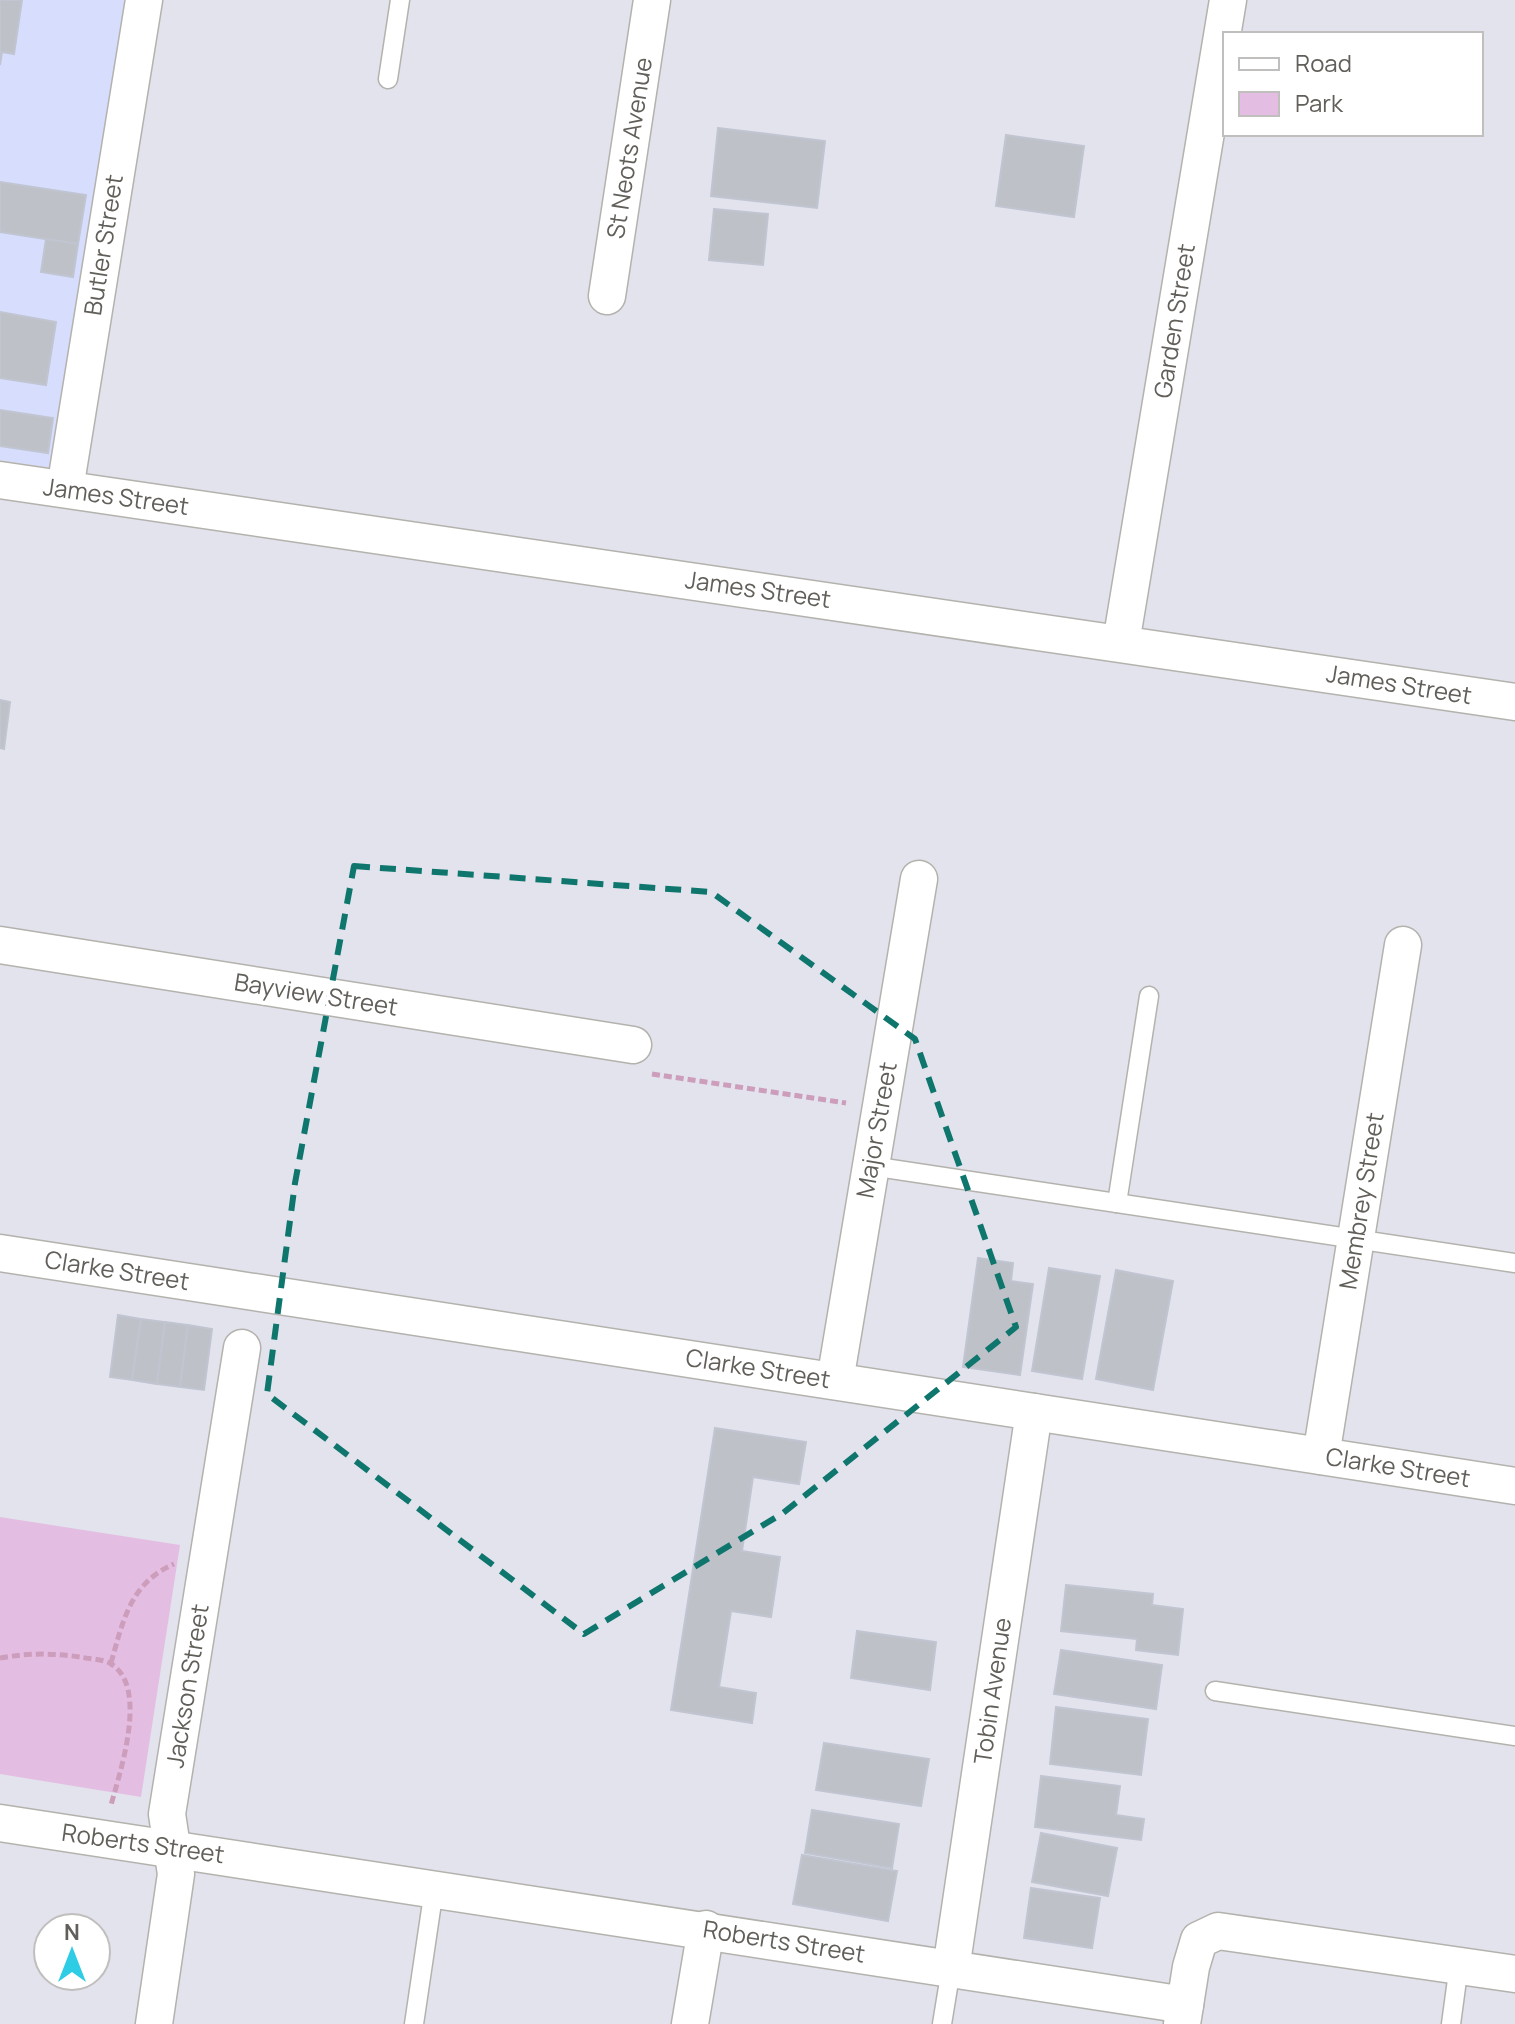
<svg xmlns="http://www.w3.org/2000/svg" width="1515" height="2024" font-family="Manrope,sans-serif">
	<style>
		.commercial { fill: #d7ddfd }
		.green { fill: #e4bee2 }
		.building { fill: #bec1c7; stroke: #c0c5d1; stroke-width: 2 }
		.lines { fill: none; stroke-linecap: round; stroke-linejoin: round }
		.lane-casing { stroke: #b4b2ad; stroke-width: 21 }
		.street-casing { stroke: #b4b2ad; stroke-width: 39 }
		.path { stroke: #cd9dbc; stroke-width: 5; stroke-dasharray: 8 4; stroke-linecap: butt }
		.lane { stroke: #fff; stroke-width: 18 }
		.street { stroke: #fff; stroke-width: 36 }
		.marked { fill: none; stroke: #0f766e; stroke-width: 6; stroke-dasharray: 16 10; stroke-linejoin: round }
		.labels { text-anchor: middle; stroke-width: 8; stroke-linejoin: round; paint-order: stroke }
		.street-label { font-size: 24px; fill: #625f5a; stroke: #fff }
	</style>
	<rect width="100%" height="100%" fill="#e2e3ed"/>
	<polygon class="commercial" points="0,0 135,0 61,469 0,460"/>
	<polygon class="green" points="0,1517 180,1545 141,1797 0,1774"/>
	<g class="building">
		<polygon points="0,0 22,0 14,54 2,52 0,65"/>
		<polygon points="718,128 825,141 817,208 711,196"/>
		<polygon points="1006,135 1084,146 1074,217 996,206"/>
		<polygon points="0,182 86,195 78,244 0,232"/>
		<polygon points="714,209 768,214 763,265 709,260"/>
		<polygon points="46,239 78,244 73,277 41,272"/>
		<polygon points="0,312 56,322 46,385 0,378"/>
		<polygon points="0,410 53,418 48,453 0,446"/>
		<polygon points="0,700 10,702 4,749 0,748"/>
		<polygon points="978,1258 1013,1263 1011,1281 1033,1284 1020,1375 963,1367"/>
		<polygon points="1049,1268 1100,1276 1082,1379 1032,1371"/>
		<polygon points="1116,1270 1173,1281 1153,1390 1096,1379"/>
		<polygon points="118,1315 141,1319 132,1380 110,1377"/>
		<polygon points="141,1319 165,1322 157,1384 132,1380"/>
		<polygon points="165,1322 188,1325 180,1387 157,1384"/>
		<polygon points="188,1325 212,1329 204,1390 180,1387"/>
		<polygon points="715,1428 806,1442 799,1484 753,1477 742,1551 780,1557 771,1617 731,1611 719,1687 756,1693 752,1723 671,1710"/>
		<polygon points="1066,1585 1153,1594 1152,1605 1183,1609 1178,1655 1136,1650 1137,1639 1061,1631"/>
		<polygon points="857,1631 936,1642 930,1690 851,1678"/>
		<polygon points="1061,1650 1162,1665 1156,1709 1054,1694"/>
		<polygon points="1056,1707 1148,1719 1141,1775 1050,1764"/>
		<polygon points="824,1743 929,1759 921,1806 816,1790"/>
		<polygon points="1041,1776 1120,1786 1116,1815 1144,1819 1141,1840 1035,1827"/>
		<polygon points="812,1810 899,1824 892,1868 805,1853"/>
		<polygon points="1041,1833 1117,1848 1108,1896 1032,1882"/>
		<polygon points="802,1855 897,1871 888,1921 793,1904"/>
		<polygon points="1031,1888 1100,1898 1092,1948 1024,1938"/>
	</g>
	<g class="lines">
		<defs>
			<g id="lane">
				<polyline points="388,79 400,0"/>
				<polyline points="871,1166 1515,1263"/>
				<polyline points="1117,1203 1149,996"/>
				<polyline points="1215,1691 1515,1736"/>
				<polyline points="414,2024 434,1889"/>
				<polyline points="942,2024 951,1969"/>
				<polyline points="1451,2024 1459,1965"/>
			</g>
			<g id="street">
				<polyline points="607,296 652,0"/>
				<polyline points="0,480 1515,702"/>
				<polyline points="65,489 144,0"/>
				<polyline points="1121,643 1228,0"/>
				<polyline points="0,945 633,1045"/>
				<polyline points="0,1253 1515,1486"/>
				<polyline points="835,1381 919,879"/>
				<polyline points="1321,1456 1403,945"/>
				<polyline points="0,1823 1185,2005"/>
				<polyline points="951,1969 1034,1412"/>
				<polyline points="154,2024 176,1874 167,1814 242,1348"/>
				<polyline points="690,2024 706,1929"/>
				<polyline points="1182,2024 1191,1967 1199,1940 1218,1931 1515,1974"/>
			</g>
		</defs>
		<use href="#lane" class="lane-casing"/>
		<use href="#street" class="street-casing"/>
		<g class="path">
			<polyline points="652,1074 846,1103"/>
			<path d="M0 1658C27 1653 53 1653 80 1657 89 1659 104 1659 111 1664 149 1687 120 1772 111 1805"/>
			<path d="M111 1663C123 1621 130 1583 174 1564"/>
		</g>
		<use href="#lane" class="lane"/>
		<use href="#street" class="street"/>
	</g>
	<path class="marked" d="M354 866 711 892 915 1039 1016 1327 783 1513 584 1634 267 1394 295 1183Z"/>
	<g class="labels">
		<g class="street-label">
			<text transform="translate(630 148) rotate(-81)" y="8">St Neots Avenue</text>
			<text transform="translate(104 245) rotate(-81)" y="8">Butler Street</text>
			<text transform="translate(1175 321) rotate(-81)" y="8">Garden Street</text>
			<text transform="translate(116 497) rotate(8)" y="8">James Street</text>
			<text transform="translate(758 590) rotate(8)" y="8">James Street</text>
			<text transform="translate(1399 685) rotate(9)" y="8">James Street</text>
			<text transform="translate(316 995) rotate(9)" y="8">Bayview Street</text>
			<text transform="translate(877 1130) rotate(-80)" y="8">Major Street</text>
			<text transform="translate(1362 1201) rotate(-81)" y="8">Membrey Street</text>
			<text transform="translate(117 1271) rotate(9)" y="8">Clarke Street</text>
			<text transform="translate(758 1369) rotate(9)" y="8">Clarke Street</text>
			<text transform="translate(1398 1468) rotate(9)" y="8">Clarke Street</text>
			<text transform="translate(188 1686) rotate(-81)" y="8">Jackson Street</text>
			<text transform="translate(993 1691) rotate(-82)" y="8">Tobin Avenue</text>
			<text transform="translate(143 1844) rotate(8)" y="8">Roberts Street</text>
			<text transform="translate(784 1942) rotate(9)" y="8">Roberts Street</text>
		</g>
	</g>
	<rect x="1223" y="32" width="260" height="104" fill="#ffffff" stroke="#c0bfbd" stroke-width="2"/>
	<rect x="1239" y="58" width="40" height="12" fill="#ffffff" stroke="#c0bfbd" stroke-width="2"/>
	<text x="1295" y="72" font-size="24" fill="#625f5a">Road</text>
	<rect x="1239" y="92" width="40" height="24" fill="#e4bee2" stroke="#c0bfbd" stroke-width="2"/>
	<text x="1295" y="112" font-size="24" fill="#625f5a">Park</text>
	<g transform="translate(72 1952)"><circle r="38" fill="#ffffff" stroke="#c0bfbd" stroke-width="2"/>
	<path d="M0-6L14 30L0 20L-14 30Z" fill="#2fcce5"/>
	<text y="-12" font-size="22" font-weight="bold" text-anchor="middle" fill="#625f5a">N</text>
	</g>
</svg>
